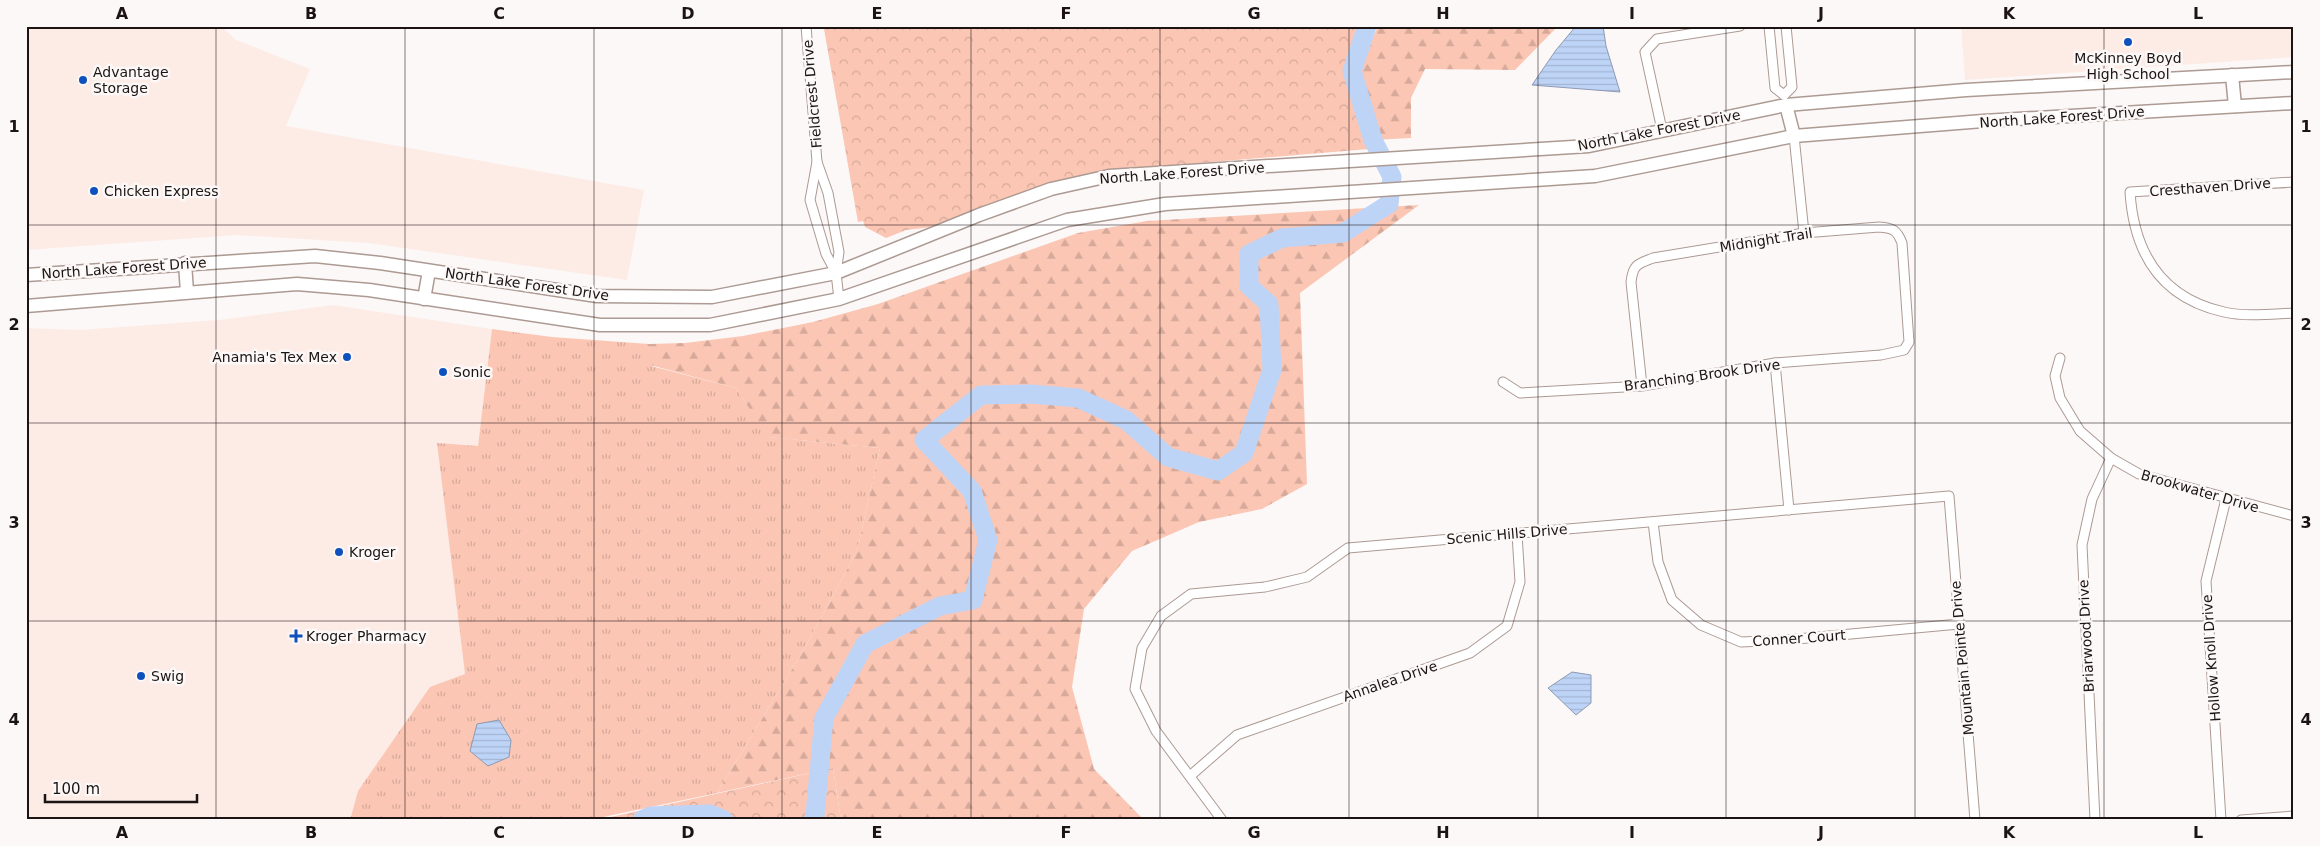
<svg xmlns="http://www.w3.org/2000/svg" width="2320" height="846" font-family="'DejaVu Sans',sans-serif">
	<style>
		.built { fill: #fdebe6 }
		.grass { fill: url(#grass-tufts) }
		.forest { fill: url(#forest-firs) }
		.park { fill: url(#park-crowns) }
		.water { fill: url(#water-rules); stroke: #8d9ab2 }
		.lines { fill: none; stroke-linecap: round; stroke-linejoin: round }
		.river { stroke: #bed4f7; stroke-width: 19 }
		.minor-casing { stroke: #ac9a93; stroke-width: 11 }
		.secondary-casing { stroke: #ac9a93; stroke-width: 15 }
		.minor { stroke: #fff; stroke-width: 9 }
		.secondary { stroke: #fff; stroke-width: 12 }
		.grid { fill: none; stroke: #1b1412; stroke-width: 1; stroke-opacity: 0.55 }
		.poi-dot { fill: #0f51bc; stroke: #fcf8f7; stroke-width: 2 }
		.labels { text-anchor: middle; stroke-width: 5; stroke-linejoin: round; paint-order: stroke }
		.poi-label { font-size: 14px; fill: #1b1412; stroke: #fcf8f7; text-anchor: start }
		.street-label { font-size: 14px; fill: #1b1412; stroke: #fcf8f7 }
		.neatline { fill: none; stroke: #1b1412; stroke-width: 2 }
		.grid-label { font-size: 16px; text-anchor: middle; font-weight: bold; fill: #1b1412 }
	</style>
	<defs>
		<pattern id="grass-tufts" width="24" height="20" patternUnits="userSpaceOnUse" patternTransform="scale(1.25)"><rect width="24" height="20" fill="#fbc6b4"/><path d="M3 7l-1-3M5 7V3M7 7l1-3M15 17l-1-3M17 17v-4M19 17l1-3" fill="none" stroke="#d7a99a"/></pattern>
		<pattern id="forest-firs" width="22" height="20" patternUnits="userSpaceOnUse" patternTransform="scale(1.25)"><rect width="22" height="20" fill="#fbc6b4"/><path d="M5 1l3.5 6h-7zM16 11l3.5 6h-7z" fill="#d7a99a"/></pattern>
		<pattern id="park-crowns" width="20" height="18" patternUnits="userSpaceOnUse" patternTransform="scale(1.25)"><rect width="20" height="18" fill="#fbc6b4"/><path d="M2 6a3 3 0 1 1 6 0M12 15a3 3 0 1 1 6 0" fill="none" stroke="#d7a99a"/></pattern>
		<pattern id="water-rules" width="6" height="5" patternUnits="userSpaceOnUse" patternTransform="scale(1.25)"><rect width="6" height="5" fill="#bed4f7"/><path d="M0 2.5h6" fill="none" stroke="#a3b5d3"/></pattern>
	</defs>
	<rect width="100%" height="100%" fill="#fcf8f7"/>
	<g class="built">
		<polygon points="26,26 221,26 236,40 310,69 286,126 644,190 627,280 369,243 237,235 26,250"/>
		<polygon points="1961,26 2294,26 2294,57 1965,80"/>
		<polygon points="333,305 492,329 478,446 437,444 465,674 430,688 358,791 350,820 26,820 26,328 80,330 219,320"/>
	</g>
	<polygon class="grass" points="492,329 552,337 649,344 651,366 736,388 769,437 880,448 857,551 803,651 717,793 589,820 350,820 358,791 430,687 465,674 437,443 478,446"/>
	<g class="forest">
		<polygon points="1378,26 1558,26 1515,70 1425,69 1411,98 1411,138 1373,140 1351,88"/>
		<polygon points="1419,205 1300,293 1307,484 1262,509 1199,522 1132,551 1084,609 1072,687 1094,769 1144,820 841,820 833,768 717,793 803,651 857,551 880,448 768,437 736,388 650,365 649,344 685,343 743,336 813,322 878,304 1078,233 1147,221"/>
	</g>
	<g class="park">
		<polygon points="830,26 1378,26 1360,56 1351,88 1381,148 1127,169 941,226 906,230 886,238 865,227 863,221 858,222 824,29"/>
		<polygon points="833,768 841,820 597,820"/>
	</g>
	<g class="water">
		<polygon points="1576,26 1603,26 1606,46 1620,92 1532,85 1556,50"/>
		<polygon points="1572,672 1591,675 1591,703 1576,715 1548,688"/>
		<polygon points="499,720 511,740 509,757 488,766 470,751 477,724"/>
	</g>
	<g class="lines">
		<g class="river">
			<polyline points="642,820 650,816 710,814 724,820"/>
			<polyline points="813,820 815,815 824,718 865,644 940,606 973,600 988,540 972,491 924,440 981,395 1031,394 1078,398 1126,420 1168,457 1218,471 1244,453 1272,370 1269,304 1249,286 1249,254 1282,238 1343,233 1389,204 1392,177 1373,140 1352,71 1367,26"/>
		</g>
		<defs>
			<g id="minor">
				<polyline points="806,26 817,162 810,200 826,254 836,273"/>
				<polyline points="1769,26 1775,88 1784,95"/>
				<polyline points="1784,95 1792,87 1786,26"/>
				<polyline points="1662,130 1645,52 1657,39 1740,26"/>
				<polyline points="1794,136 1804,233"/>
				<polyline points="817,162 828,193 839,252 836,273 839,299"/>
				<path d="M2294 182 2130 192C2134 253 2161 298 2224 312 2246 317 2271 314 2294 313"/>
				<polyline points="2060,358 2055,376 2060,398 2080,431 2111,458 2139,474 2294,516"/>
				<polyline points="1775,363 1789,510"/>
				<path d="M1503 382 1520 393 1642 386 1775 363 1881 355 1904 350 1909 342 1902 243C1897 230 1893 228 1879 227L1804 233 1653 258C1638 264 1633 264 1631 282L1642 386"/>
				<polyline points="1653,522 1658,562 1672,600 1701,625 1741,642 1786,640 1959,624"/>
				<polyline points="1190,776 1237,735 1470,653 1507,626 1520,582 1517,534"/>
				<polyline points="1222,820 1156,731 1135,689 1142,648 1161,616 1191,594 1265,587 1307,577 1348,548 1949,496 1975,820"/>
				<polyline points="2095,820 2082,545 2092,499 2111,458"/>
				<polyline points="2221,820 2206,581 2226,499"/>
				<polyline points="2241,820 2294,816"/>
			</g>
			<g id="secondary">
				<polyline points="2232,75 2235,106"/>
				<polyline points="1786,105 1794,136"/>
				<polyline points="185,263 187,292"/>
				<polyline points="26,275 315,256 380,263 597,296 712,297 836,273 979,215 1051,189 1109,176 1589,146 1786,105 1966,90 2294,72"/>
				<polyline points="424,299 429,271"/>
				<polyline points="26,306 297,284 369,290 600,325 710,325 839,299 1067,220 1165,204 1595,176 1794,136 1983,121 2294,103"/>
			</g>
		</defs>
		<use href="#minor" class="minor-casing"/>
		<use href="#secondary" class="secondary-casing"/>
		<use href="#minor" class="minor"/>
		<use href="#secondary" class="secondary"/>
	</g>
	<path class="grid" d="M216 26V820M405 26V820M594 26V820M782 26V820M971 26V820M1160 26V820M1349 26V820M1538 26V820M1726 26V820M1915 26V820M2104 26V820M26 225H2294M26 423H2294M26 621H2294"/>
	<g class="poi-dot">
		<circle cx="2128" cy="42" r="5"/>
		<circle cx="83" cy="80" r="5"/>
		<circle cx="94" cy="191" r="5"/>
		<circle cx="347" cy="357" r="5"/>
		<circle cx="443" cy="372" r="5"/>
		<circle cx="339" cy="552" r="5"/>
		<path d="M293.5 628.5h5v5h5v5h-5v5h-5v-5h-5v-5h5z"/>
		<circle cx="141" cy="676" r="5"/>
	</g>
	<g class="labels">
		<g class="poi-label">
			<text x="2128" y="63" text-anchor="middle">McKinney Boyd<tspan x="2128" dy="16">High School</tspan></text>
			<text x="93" y="77">Advantage<tspan x="93" dy="16">Storage</tspan></text>
			<text x="104" y="196">Chicken Express</text>
			<text x="337" y="362" text-anchor="end">Anamia's Tex Mex</text>
			<text x="453" y="377">Sonic</text>
			<text x="349" y="557">Kroger</text>
			<text x="306" y="641">Kroger Pharmacy</text>
			<text x="151" y="681">Swig</text>
		</g>
		<g class="street-label">
			<text transform="translate(812 94) rotate(-95)" y="5">Fieldcrest Drive</text>
			<text transform="translate(2062 117) rotate(-4)" y="5">North Lake Forest Drive</text>
			<text transform="translate(1659 130) rotate(-11)" y="5">North Lake Forest Drive</text>
			<text transform="translate(1182 173) rotate(-4)" y="5">North Lake Forest Drive</text>
			<text transform="translate(2210 187) rotate(-4)" y="5">Cresthaven Drive</text>
			<text transform="translate(1766 240) rotate(-9)" y="5">Midnight Trail</text>
			<text transform="translate(124 268) rotate(-4)" y="5">North Lake Forest Drive</text>
			<text transform="translate(527 284) rotate(8)" y="5">North Lake Forest Drive</text>
			<text transform="translate(1702 375) rotate(-8)" y="5">Branching Brook Drive</text>
			<text transform="translate(2200 491) rotate(16)" y="5">Brookwater Drive</text>
			<text transform="translate(1507 534) rotate(-5)" y="5">Scenic Hills Drive</text>
			<text transform="translate(2086 636) rotate(-93)" y="5">Briarwood Drive</text>
			<text transform="translate(1799 638) rotate(-4)" y="5">Conner Court</text>
			<text transform="translate(1962 658) rotate(-95)" y="5">Mountain Pointe Drive</text>
			<text transform="translate(2211 658) rotate(-94)" y="5">Hollow Knoll Drive</text>
			<text transform="translate(1390 681) rotate(-19)" y="5">Annalea Drive</text>
		</g>
	</g>
	<rect width="2320" height="846" fill="none" stroke="#fcf8f7" stroke-width="55"/>
	<path d="M45 794v8h152v-8" fill="none" stroke="#1b1412" stroke-width="2.5"/>
	<text x="52" y="794" font-size="15" fill="#1b1412" stroke="#fcf8f7" stroke-width="4" paint-order="stroke">100 m</text>
	<rect x="28" y="28" width="2264" height="790" class="neatline"/>
	<g class="grid-label">
		<text x="122" y="19">A</text>
		<text x="311" y="19">B</text>
		<text x="499" y="19">C</text>
		<text x="688" y="19">D</text>
		<text x="877" y="19">E</text>
		<text x="1066" y="19">F</text>
		<text x="1254" y="19">G</text>
		<text x="1443" y="19">H</text>
		<text x="1632" y="19">I</text>
		<text x="1821" y="19">J</text>
		<text x="2009" y="19">K</text>
		<text x="2198" y="19">L</text>
		<text x="14" y="132">1</text>
		<text x="2306" y="132">1</text>
		<text x="14" y="330">2</text>
		<text x="2306" y="330">2</text>
		<text x="14" y="528">3</text>
		<text x="2306" y="528">3</text>
		<text x="14" y="725">4</text>
		<text x="2306" y="725">4</text>
		<text x="122" y="838">A</text>
		<text x="311" y="838">B</text>
		<text x="499" y="838">C</text>
		<text x="688" y="838">D</text>
		<text x="877" y="838">E</text>
		<text x="1066" y="838">F</text>
		<text x="1254" y="838">G</text>
		<text x="1443" y="838">H</text>
		<text x="1632" y="838">I</text>
		<text x="1821" y="838">J</text>
		<text x="2009" y="838">K</text>
		<text x="2198" y="838">L</text>
	</g>
</svg>
